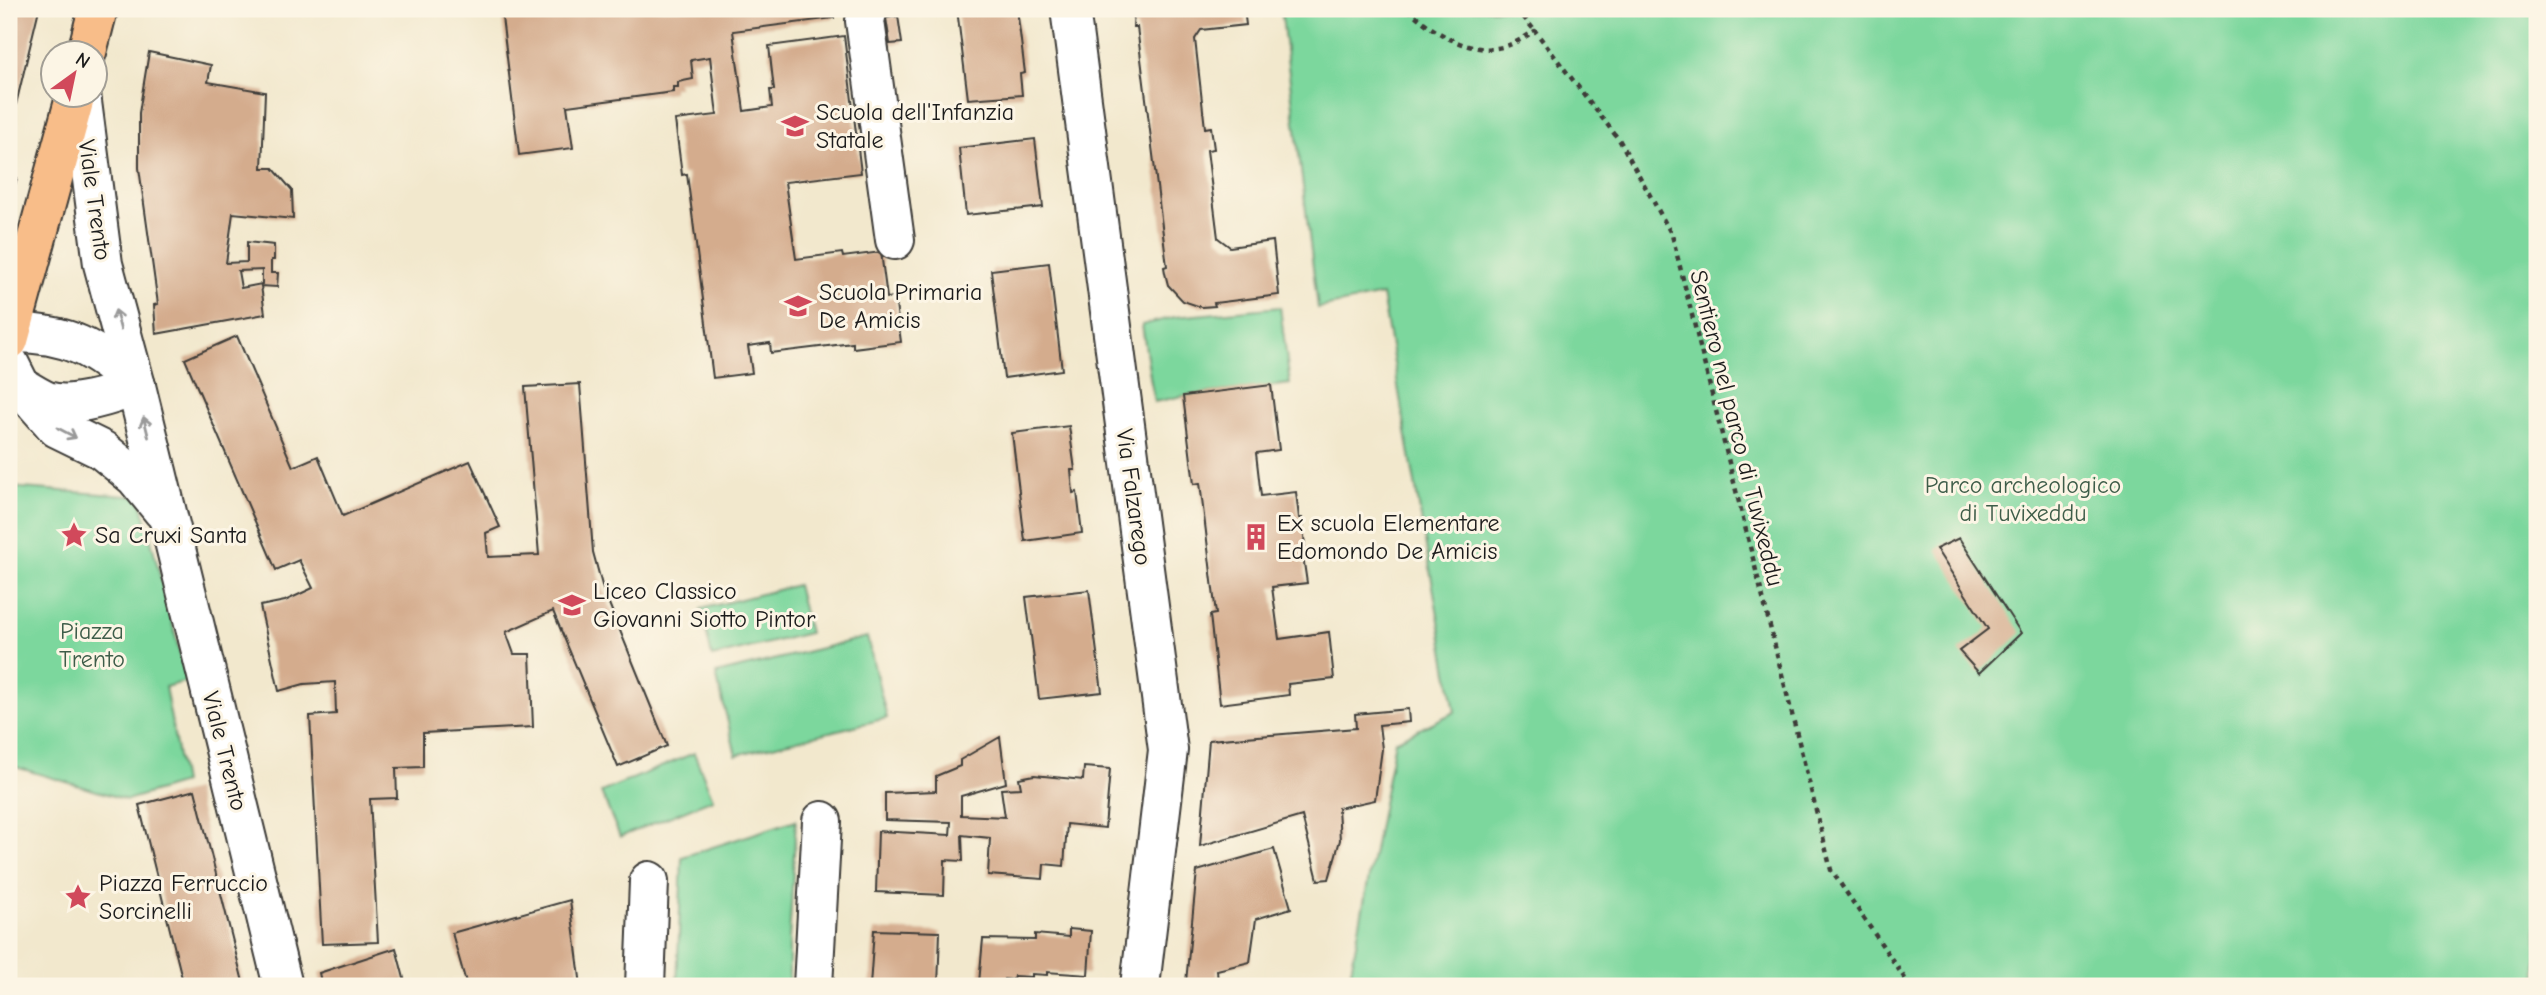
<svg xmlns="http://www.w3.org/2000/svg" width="2546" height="995" font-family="'Comic Neue',sans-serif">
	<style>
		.green { fill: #7cd79d; stroke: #4c7a5c; stroke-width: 2 }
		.building { fill: #d4ac8d; fill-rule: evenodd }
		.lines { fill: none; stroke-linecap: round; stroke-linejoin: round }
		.minor-casing { stroke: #3c3b37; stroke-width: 42 }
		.major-casing { stroke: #3c3b37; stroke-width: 42 }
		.path { stroke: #3c3b37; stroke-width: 4.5; stroke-dasharray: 5 5; stroke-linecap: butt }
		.minor { stroke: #fff; stroke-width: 38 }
		.major { stroke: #f8bd89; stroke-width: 38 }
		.oneway { stroke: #999 }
		.labels { text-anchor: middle; stroke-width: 6; stroke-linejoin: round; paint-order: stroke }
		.poi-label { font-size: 24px; fill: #1c1c1c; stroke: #fcf5e5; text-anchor: start }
		.street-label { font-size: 24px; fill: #1c1c1c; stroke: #fcf5e5 }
		.park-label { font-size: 24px; fill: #3e5d49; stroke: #fcf5e5 }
	</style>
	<rect width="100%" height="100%" fill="#fcf5e5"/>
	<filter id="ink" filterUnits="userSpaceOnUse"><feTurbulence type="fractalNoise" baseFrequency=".0143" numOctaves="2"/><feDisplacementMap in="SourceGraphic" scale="14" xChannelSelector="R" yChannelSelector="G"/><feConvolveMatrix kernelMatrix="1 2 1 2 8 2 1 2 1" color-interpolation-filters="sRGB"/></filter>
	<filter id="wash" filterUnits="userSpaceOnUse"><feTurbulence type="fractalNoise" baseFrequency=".00686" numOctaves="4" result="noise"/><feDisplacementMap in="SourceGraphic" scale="28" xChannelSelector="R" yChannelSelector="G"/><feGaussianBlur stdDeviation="1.57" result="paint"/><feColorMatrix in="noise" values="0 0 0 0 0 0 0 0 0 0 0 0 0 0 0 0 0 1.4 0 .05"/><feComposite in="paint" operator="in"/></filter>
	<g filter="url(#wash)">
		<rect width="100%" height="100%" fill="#f2e8cd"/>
		<g class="green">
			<polygon points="1281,9 2537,9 2537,986 1348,986 1395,741 1455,712 1382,295 1318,308"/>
			<polygon points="1280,307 1290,384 1183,396 1154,402 1142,325 1175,317"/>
			<polygon points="9,487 140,497 187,681 165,687 183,783 127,800 9,765"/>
			<polygon points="797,585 809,633 712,657 701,609"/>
			<polygon points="867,637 887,718 736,755 716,674"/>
			<polygon points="694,753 713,799 620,837 601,792"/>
			<polygon points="796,820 789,940 789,986 677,986 682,857"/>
		</g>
		<g id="blocks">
			<g class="building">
				<polygon points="9,9 39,9 10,129 9,129"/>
				<polygon points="501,9 833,9 834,18 733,31 744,111 772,107 770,90 774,90 769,46 844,36 861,173 785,182 796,259 842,253 843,257 881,252 887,298 895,297 901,342 853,348 853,343 771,353 770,343 748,346 752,373 713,378 687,174 682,175 675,120 717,115 710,57 691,60 693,79 678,82 678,87 673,87 673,92 567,106 573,148 519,155"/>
				<polygon points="957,9 1017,9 1025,73 1020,74 1022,95 968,99"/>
				<polygon points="1134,9 1244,9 1246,25 1201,30 1195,39 1205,128 1211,127 1214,149 1207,150 1218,238 1230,247 1273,241 1279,295 1214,303 1215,306 1201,307 1183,301 1168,285 1165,273 1164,267 1167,266 1137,27 1133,27"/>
				<polygon points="898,16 902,43 890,44 886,18"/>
				<path d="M149 52 211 65 208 82 265 92 262 168H273L292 190 293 219 233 213 226 263 247 262V242L274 245V260H271V273H278L277 287 261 286 265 314 156 334 154 305 158 304 139 168V113ZM262 270V284L241 288 238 271Z"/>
				<polygon points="1035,139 1043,207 966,215 959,148"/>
				<polygon points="9,177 17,178 9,204"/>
				<polygon points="1049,263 1062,370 1004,378 991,270"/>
				<polygon points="237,336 293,467 318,456 343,516 470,461 500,527 486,533 488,557 539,555 525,387 580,384 593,552 603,589 667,746 618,767 553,611 506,632 514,654 530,654 533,727 423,733 423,767 396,768 397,798 370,799 378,942 322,944 310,716 336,714 335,682 304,684 279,691 260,606 285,601 313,588 299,560 276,570 185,359"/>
				<polygon points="1271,385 1279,450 1256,453 1261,496 1296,492 1299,518 1302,518 1306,555 1303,556 1307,583 1272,587 1279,639 1329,632 1334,679 1288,684 1289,695 1220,704 1210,615 1216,614 1200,483 1194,484 1183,396"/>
				<polygon points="1069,426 1075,470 1071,470 1073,493 1077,492 1082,533 1025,541 1012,433"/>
				<polygon points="1959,538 2021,633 1979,673 1959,651 1988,629 1936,549"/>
				<polygon points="1089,590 1102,692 1039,699 1026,597"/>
				<polygon points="1408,709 1409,722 1379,725 1382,749 1375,800 1338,808 1340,840 1329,879 1318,880 1302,816 1200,846 1209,740 1356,728 1355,714"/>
				<polygon points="1000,737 1006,783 961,796 961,815 1005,817 1001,789 1021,788 1019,778 1034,775 1083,780 1084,767 1110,769 1105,828 1067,824 1064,866 1044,864 1043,879 988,875 990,838 962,835 963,861 945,860 944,895 876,892 878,831 950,835 951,822 885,820 885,793 936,791 936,776 960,766 960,760"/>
				<polygon points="195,790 244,986 184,986 139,805"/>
				<polygon points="1274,849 1291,908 1256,919 1250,962 1217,970 1218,983 1186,982 1197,871"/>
				<polygon points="570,900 581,986 467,986 452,933"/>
				<polygon points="1069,929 1091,931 1088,975 1047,972 1047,975 1032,974 1032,977 1014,976 1013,980 1004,979 1003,986 979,983 983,939 1035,940 1035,934 1069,937"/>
				<polygon points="874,930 940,932 938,986 870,986"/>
				<polygon points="396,948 406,986 322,986 319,973"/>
			</g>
		</g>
	</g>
	<g filter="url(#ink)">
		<use href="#blocks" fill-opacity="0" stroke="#3c3b37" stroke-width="2"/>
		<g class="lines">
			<defs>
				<g id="minor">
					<polyline points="868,9 865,21 895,240"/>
					<polyline points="1070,9 1168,750 1140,986"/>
					<polyline points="81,94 103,264 136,386 283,986"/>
					<path d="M11 333C66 332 96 348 136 386"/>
					<polyline points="9,363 21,387 57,428 102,450 135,477 163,511"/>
					<path d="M22 387C30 392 38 397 47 401 71 409 113 395 136 386"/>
					<polyline points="645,986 649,881"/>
					<polyline points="813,986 822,821"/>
				</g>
				<g id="major">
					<polyline points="87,52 98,9"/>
					<polyline points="9,340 76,94"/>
				</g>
			</defs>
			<use href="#minor" class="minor-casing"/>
			<use href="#major" class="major-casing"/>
			<g class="path">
				<path d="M1408 9C1433 32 1470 57 1506 46 1516 43 1526 36 1535 31L1620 141 1672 235 1831 870 1910 986"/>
				<polyline points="1517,9 1535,31"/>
			</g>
			<use href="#minor" class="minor"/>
			<use href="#major" class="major"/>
		</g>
		<defs><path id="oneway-shaft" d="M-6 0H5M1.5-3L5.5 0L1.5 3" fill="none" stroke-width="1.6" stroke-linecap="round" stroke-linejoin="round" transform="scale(1.75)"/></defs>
		<g class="oneway">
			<use href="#oneway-shaft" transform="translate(118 320) rotate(-105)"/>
			<use href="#oneway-shaft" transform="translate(146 427) rotate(-104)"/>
			<use href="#oneway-shaft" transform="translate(67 433) rotate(28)"/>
		</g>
	</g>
	<defs>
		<symbol id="school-bare" viewBox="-9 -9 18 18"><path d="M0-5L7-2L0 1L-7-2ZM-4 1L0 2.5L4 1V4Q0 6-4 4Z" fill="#d1495b" stroke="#fcf5e5" stroke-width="2.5" paint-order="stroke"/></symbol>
		<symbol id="sight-bare" viewBox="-9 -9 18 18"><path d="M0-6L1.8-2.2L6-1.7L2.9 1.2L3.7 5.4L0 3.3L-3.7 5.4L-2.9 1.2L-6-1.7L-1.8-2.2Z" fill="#d1495b" stroke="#fcf5e5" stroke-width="2.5" paint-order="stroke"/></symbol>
		<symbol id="building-bare" viewBox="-9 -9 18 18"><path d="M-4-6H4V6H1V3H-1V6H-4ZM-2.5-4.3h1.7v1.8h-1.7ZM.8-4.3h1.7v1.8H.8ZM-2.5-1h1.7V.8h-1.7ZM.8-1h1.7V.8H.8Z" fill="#d1495b" stroke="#fcf5e5" stroke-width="2.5" paint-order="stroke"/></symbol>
	</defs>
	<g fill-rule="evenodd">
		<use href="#school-bare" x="776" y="107" width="38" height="38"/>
		<use href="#school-bare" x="779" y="287" width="38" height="38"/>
		<use href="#sight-bare" x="55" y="516" width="38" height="38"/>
		<use href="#building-bare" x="1237" y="518" width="38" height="38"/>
		<use href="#school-bare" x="553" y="586" width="38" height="38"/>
		<use href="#sight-bare" x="59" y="878" width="38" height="38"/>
	</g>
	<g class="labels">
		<g class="poi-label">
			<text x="816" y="120">Scuola dell'Infanzia<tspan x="816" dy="28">Statale</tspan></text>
			<text x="819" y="300">Scuola Primaria<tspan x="819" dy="28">De Amicis</tspan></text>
			<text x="1277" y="531">Ex scuola Elementare<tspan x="1277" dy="28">Edomondo De Amicis</tspan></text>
			<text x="95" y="543">Sa Cruxi Santa</text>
			<text x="593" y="599">Liceo Classico<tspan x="593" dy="28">Giovanni Siotto Pintor</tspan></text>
			<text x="99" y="891">Piazza Ferruccio<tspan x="99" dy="28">Sorcinelli</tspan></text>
		</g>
		<g class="street-label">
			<text transform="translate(95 200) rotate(82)" y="8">Viale Trento</text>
			<text transform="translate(1737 428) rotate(76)" y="8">Sentiero nel parco di Tuvixeddu</text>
			<text transform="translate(1134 497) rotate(82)" y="8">Via Falzarego</text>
			<text transform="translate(225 751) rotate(76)" y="8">Viale Trento</text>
		</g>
		<g class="park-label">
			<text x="2023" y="493">Parco archeologico<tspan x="2023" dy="28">di Tuvixeddu</tspan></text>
			<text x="92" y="639">Piazza<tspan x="92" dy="28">Trento</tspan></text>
		</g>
	</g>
	<rect width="2546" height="995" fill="none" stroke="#fcf5e5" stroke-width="35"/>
	<g transform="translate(74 74) rotate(33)"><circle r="33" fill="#fcf5e5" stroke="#a29e95" stroke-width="2"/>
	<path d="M0-5L12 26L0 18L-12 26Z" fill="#d1495b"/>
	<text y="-10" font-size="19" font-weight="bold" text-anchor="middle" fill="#1c1c1c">N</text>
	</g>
</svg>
